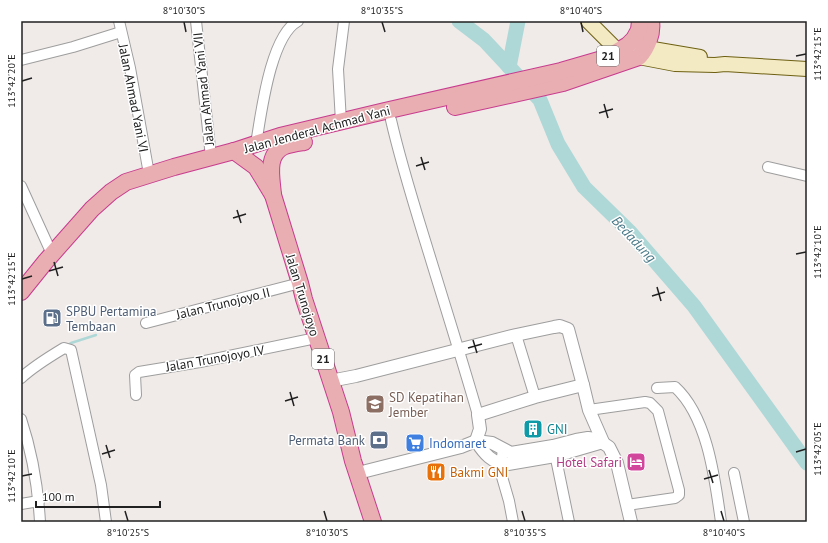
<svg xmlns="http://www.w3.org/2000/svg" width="828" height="543" font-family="'PT Sans',sans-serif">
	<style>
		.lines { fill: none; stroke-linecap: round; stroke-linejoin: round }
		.stream { stroke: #aed8d7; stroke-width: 2.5 }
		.river { stroke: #aed8d7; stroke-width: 15 }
		.minor-casing { stroke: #9e9e9e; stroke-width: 12 }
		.tertiary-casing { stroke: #9e9e9e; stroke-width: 14 }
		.secondary-casing { stroke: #6d6012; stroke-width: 16 }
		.trunk-casing { stroke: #c83b8f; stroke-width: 18 }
		.minor { stroke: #fff; stroke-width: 10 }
		.tertiary { stroke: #fff; stroke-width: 12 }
		.secondary { stroke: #f3e9c3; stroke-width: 14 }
		.trunk { stroke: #e8aeb1; stroke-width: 16 }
		.ticks { fill: none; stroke: #212121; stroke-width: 1.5 }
		.labels { text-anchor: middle; stroke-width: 3; stroke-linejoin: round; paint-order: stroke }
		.shield { fill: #fff; stroke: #646464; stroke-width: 1 }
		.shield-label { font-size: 12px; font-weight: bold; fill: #212121 }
		.street-label { font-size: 13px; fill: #212121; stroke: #fff }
		.service-label { font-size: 13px; fill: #4e5e75; stroke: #fff; text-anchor: start }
		.education-label { font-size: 13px; fill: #785e54; stroke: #fff; text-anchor: start }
		.culture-label { font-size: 13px; fill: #0d838f; stroke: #fff; text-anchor: start }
		.shop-label { font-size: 13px; fill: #366cbe; stroke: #fff; text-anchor: start }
		.hotel-label { font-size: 13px; fill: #b23c85; stroke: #fff; text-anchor: end }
		.food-label { font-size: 13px; fill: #c56008; stroke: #fff; text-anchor: start }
		.water-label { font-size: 14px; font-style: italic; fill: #497988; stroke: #fff }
		.neatline { fill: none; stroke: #212121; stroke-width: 1.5 }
		.ticks-label { font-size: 10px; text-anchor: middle; fill: #212121 }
	</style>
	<rect width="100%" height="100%" fill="#f0ebe8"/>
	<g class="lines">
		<polyline class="stream" points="66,346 71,343 96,335"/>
		<g class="river">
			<polyline points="459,21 484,40 540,100 558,144 584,187 629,231 694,306 807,463"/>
			<polyline points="509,67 518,21"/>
		</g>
		<defs>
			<g id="minor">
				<polyline points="119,21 130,68 149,174"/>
				<polyline points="196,21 211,157"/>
				<polyline points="21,60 73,47 121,32"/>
				<path d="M391 120C402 168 417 214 431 260 447 312 463 363 478 415"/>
				<polyline points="341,122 338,69 344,21"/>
				<path d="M256 144C261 115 270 36 298 21"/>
				<polyline points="768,167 807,176"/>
				<polyline points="21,186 52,254"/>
				<polyline points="146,323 300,283"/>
				<polyline points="516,335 535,397"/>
				<path d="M21 378C34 366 49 357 64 348L71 350 101 485 106 522"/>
				<path d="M657 388 675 387C708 417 715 480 721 522"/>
				<polyline points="136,395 135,375 139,372 200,362 316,338"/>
				<polyline points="589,410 645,402 650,403 658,411 679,490 679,495 675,498 627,505"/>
				<path d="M21 419C32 452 38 488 40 522"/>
				<polyline points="554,449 569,522"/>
				<polyline points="503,450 500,470 509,501 513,522"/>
				<polyline points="734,473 744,522"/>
				<polyline points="21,504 39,501"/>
			</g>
			<g id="tertiary">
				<polyline points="330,381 356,376 516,335 554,327 560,326 568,329 583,385"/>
				<path d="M583 385 589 410 603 442 555 456 508 464C492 464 484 453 476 441L480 429 478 415 535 397Z"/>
				<polyline points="358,473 461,447 476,441 492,443 511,453 553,446 576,440 588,438 597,439 609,447 617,463 631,522"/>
			</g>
			<g id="secondary">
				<polyline points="588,21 618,51 628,55 675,64 715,65 725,64 807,69"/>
				<polyline points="635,46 700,57"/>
			</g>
			<g id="trunk">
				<path d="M455 107 563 83 639 57C647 48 653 34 651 21"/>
				<polyline points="234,151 256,167 273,195 300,283 304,299 341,412 353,461 373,522"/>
				<path d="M273 195C272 179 265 154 285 146 291 144 298 143 304 142"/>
				<polyline points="21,292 46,261 92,209 111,192 126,182 174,167 234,151 280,136 385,111 561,71 599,60 613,54 628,45 634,39 639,30 640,21"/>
			</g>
		</defs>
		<use href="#minor" class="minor-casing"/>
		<use href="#tertiary" class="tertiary-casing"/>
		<use href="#secondary" class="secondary-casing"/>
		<use href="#trunk" class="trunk-casing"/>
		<use href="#minor" class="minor"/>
		<use href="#tertiary" class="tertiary"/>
		<use href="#secondary" class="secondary"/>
		<use href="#trunk" class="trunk"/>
	</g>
	<path class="ticks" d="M184 22 186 32M382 22 385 32M581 22 583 32M796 56 806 54M22 81 32 78M604 104 608 118M599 113 613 109M421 157 425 170M416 166 429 162M237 210 241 223M233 218 246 214M796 254 806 252M54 262 58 276M49 271 63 267M22 279 32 276M657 287 661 301M652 296 665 292M473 340 477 353M468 348 482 344M290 392 294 406M285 401 298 397M106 445 110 458M796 452 806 449M102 454 115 450M709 470 713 483M22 476 32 474M704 479 718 475M125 511 128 521M324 511 327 521M522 511 525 521M721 511 724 521"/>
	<defs>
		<symbol id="fuel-square" viewBox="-11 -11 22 22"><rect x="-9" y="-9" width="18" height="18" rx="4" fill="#5c6f8a" stroke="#fff"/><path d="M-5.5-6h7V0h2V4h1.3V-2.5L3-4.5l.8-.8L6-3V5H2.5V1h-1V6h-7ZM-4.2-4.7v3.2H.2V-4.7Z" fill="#fff"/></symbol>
		<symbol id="school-square" viewBox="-11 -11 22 22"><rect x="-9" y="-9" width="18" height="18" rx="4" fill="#8d6e63" stroke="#fff"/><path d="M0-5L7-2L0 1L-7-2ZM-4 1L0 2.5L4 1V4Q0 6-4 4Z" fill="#fff"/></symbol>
		<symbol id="building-square" viewBox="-11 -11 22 22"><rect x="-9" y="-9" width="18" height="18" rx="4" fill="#0f9aa8" stroke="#fff"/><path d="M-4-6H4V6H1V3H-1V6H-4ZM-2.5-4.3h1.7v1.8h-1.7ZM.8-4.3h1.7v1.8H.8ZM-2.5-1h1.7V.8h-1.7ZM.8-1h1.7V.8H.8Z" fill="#fff"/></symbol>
		<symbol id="bank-square" viewBox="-11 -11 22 22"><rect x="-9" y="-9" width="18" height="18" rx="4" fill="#5c6f8a" stroke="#fff"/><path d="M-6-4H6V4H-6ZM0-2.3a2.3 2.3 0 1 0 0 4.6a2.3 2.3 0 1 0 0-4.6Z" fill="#fff"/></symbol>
		<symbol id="supermarket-square" viewBox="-11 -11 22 22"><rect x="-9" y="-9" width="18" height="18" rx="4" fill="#3f7fe0" stroke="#fff"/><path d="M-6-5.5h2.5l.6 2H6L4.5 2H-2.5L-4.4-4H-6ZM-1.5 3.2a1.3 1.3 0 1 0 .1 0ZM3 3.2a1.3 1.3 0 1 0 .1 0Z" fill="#fff"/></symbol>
		<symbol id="hotel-square" viewBox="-11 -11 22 22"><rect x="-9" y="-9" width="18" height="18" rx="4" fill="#d1479c" stroke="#fff"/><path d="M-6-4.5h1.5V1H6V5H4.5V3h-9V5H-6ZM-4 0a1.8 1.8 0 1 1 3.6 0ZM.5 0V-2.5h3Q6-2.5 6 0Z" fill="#fff"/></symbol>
		<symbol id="restaurant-square" viewBox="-11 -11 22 22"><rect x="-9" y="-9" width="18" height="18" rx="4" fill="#e8710a" stroke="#fff"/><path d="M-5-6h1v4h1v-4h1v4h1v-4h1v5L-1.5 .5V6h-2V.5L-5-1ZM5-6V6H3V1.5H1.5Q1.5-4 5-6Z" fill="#fff"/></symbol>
	</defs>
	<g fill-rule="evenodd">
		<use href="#fuel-square" x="41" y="307" width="22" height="22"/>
		<use href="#school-square" x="364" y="393" width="22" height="22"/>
		<use href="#building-square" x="522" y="418" width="22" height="22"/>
		<use href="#bank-square" x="368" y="429" width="22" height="22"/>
		<use href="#supermarket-square" x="404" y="432" width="22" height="22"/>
		<use href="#hotel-square" x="625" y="451" width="22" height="22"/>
		<use href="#restaurant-square" x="425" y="461" width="22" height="22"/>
	</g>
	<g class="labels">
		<g class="shield">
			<rect x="597" y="46" width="22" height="20" rx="3"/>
			<rect x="312" y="349" width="22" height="20" rx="3"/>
		</g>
		<g class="shield-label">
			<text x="608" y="60">21</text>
			<text x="323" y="363">21</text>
		</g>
		<g class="street-label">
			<text transform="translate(203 89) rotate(-96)" y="5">Jalan Ahmad Yani VII</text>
			<text transform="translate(134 98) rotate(79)" y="5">Jalan Ahmad Yani VI</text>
			<text transform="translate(317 129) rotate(-15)" y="5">Jalan Jenderal Achmad Yani</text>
			<text transform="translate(303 295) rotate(73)" y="5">Jalan Trunojoyo</text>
			<text transform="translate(223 303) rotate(-14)" y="5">Jalan Trunojoyo II</text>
			<text transform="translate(215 358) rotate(-10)" y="5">Jalan Trunojoyo IV</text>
		</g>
		<g class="service-label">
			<text x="66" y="316">SPBU Pertamina<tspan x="66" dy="15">Tembaan</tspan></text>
			<text x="365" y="445" text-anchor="end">Permata Bank</text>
		</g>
		<g class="education-label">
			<text x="389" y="402">SD Kepatihan<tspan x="389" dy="15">Jember</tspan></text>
		</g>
		<g class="culture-label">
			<text x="547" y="434">GNI</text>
		</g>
		<g class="shop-label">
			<text x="429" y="448">Indomaret</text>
		</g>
		<g class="hotel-label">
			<text x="622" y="467">Hotel Safari</text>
		</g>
		<g class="food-label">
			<text x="450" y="477">Bakmi GNI</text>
		</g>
		<g class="water-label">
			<text transform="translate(634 239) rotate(47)" y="5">Bedadung</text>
		</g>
	</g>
	<rect width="828" height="543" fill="none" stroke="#ffffff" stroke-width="44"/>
	<path d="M36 501v6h124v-6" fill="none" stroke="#212121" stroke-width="2"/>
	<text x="42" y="501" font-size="12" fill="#212121" stroke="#ffffff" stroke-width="3" paint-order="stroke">100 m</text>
	<rect x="22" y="22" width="784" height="499" class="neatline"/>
	<g class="ticks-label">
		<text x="184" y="14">8°10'30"S</text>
		<text x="382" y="14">8°10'35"S</text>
		<text x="581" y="14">8°10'40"S</text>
		<text transform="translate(817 54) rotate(-90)" y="4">113°42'15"E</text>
		<text transform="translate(11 81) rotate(-90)" y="4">113°42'20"E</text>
		<text transform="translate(817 252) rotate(-90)" y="4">113°42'10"E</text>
		<text transform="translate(11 279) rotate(-90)" y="4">113°42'15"E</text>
		<text transform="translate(817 449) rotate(-90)" y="4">113°42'05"E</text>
		<text transform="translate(11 476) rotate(-90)" y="4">113°42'10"E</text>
		<text x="128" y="536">8°10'25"S</text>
		<text x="327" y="536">8°10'30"S</text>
		<text x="525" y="536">8°10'35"S</text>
		<text x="724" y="536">8°10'40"S</text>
	</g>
</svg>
